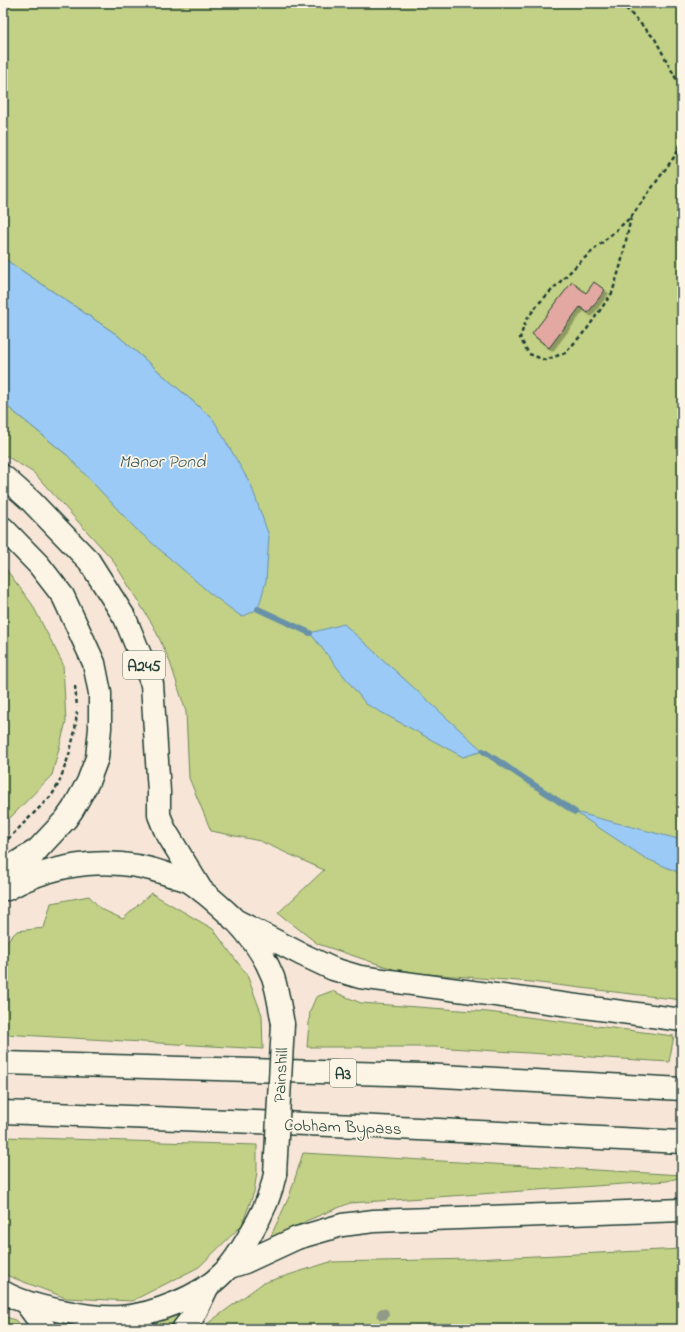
<svg xmlns="http://www.w3.org/2000/svg" width="685" height="1332" font-family="'Indie Flower',sans-serif">
	<style>
		.green { fill: #c2d185; stroke: #70875c }
		.water { fill: #9bcaf6; stroke: #6992a8 }
		.lines { fill: none; stroke-linecap: round; stroke-linejoin: round }
		.stream { stroke: #6992a8; stroke-width: 6 }
		.building { fill: #e2a8a1; stroke: #1f3d34; filter: url(#shadow) }
		.major-casing { stroke: #1f3d34; stroke-width: 25 }
		.highway-casing { stroke: #1f3d34; stroke-width: 25 }
		.path { stroke: #1f3d34; stroke-width: 2.5; stroke-dasharray: 4 3; stroke-linecap: butt }
		.major { stroke: #fcf5e5; stroke-width: 22 }
		.highway { stroke: #fcf5e5; stroke-width: 22 }
		.major-bridge-casing { stroke: #1f3d34; stroke-width: 25; stroke-linecap: butt }
		.major-bridge { stroke: #fcf5e5; stroke-width: 22 }
		.tree { fill: #929a86 }
		.labels { text-anchor: middle; stroke-width: 3.5; stroke-linejoin: round; paint-order: stroke }
		.shield { fill: #fcf5e5; stroke: #617469; stroke-width: 1 }
		.shield-label { font-size: 16px; font-weight: bold; fill: #1f3d34 }
		.street-label { font-size: 17px; fill: #1f3d34; stroke: #fcf5e5 }
		.water-label { font-size: 18px; font-style: italic; fill: #38595b; stroke: #fcf5e5 }
	</style>
	<defs>
		<filter id="shadow"><feDropShadow dx="3.5" dy="3.5" stdDeviation="0" flood-color="#0004"/></filter>
	</defs>
	<rect width="100%" height="100%" fill="#f7e6d7"/>
	<filter id="ink" filterUnits="userSpaceOnUse"><feTurbulence type="fractalNoise" baseFrequency=".025" numOctaves="2"/><feDisplacementMap in="SourceGraphic" scale="8" xChannelSelector="R" yChannelSelector="G"/><feConvolveMatrix kernelMatrix="1 2 1 2 8 2 1 2 1" color-interpolation-filters="sRGB"/></filter>
	<g filter="url(#ink)">
		<g class="green">
			<polygon points="3,3 682,3 682,1000 531,982 402,972 318,944 278,913 324,870 260,841 211,831 189,778 186,712 170,662 154,627 112,559 34,473 3,454 3,403 67,455 213,419 116,334 3,258"/>
			<polygon points="3,565 32,604 63,664 66,722 52,775 9,819 3,806"/>
			<polygon points="151,893 213,929 247,975 262,1015 263,1049 3,1034 3,945 17,931 44,928 51,903 89,896 101,909 123,919"/>
			<polygon points="332,991 361,1003 488,1012 674,1036 669,1062 434,1047 307,1047 310,1011 316,997"/>
			<polygon points="3,1137 257,1145 257,1172 254,1192 242,1225 199,1267 132,1301 66,1298 3,1274"/>
			<polygon points="303,1153 682,1175 682,1177 667,1181 350,1203 306,1221 269,1240 289,1197"/>
			<polygon points="682,1249 682,1329 200,1329 263,1283 330,1262 473,1259"/>
			<polygon points="179,1315 180,1315 172,1329 152,1329 158,1321"/>
			<polygon points="3,1316 15,1320 25,1329 5,1329 3,1327"/>
		</g>
		<g class="water">
			<polygon points="3,258 116,334 213,419 251,485 269,536 266,581 258,609 242,617 211,594 136,529 67,455 3,403"/>
			<polygon points="344,624 483,751 463,757 366,704 310,633"/>
			<polygon points="575,812 682,840 682,874 645,858"/>
		</g>
		<g class="lines">
			<g class="stream">
				<polyline points="258,609 310,633"/>
				<polyline points="483,751 575,812"/>
			</g>
		</g>
		<polygon class="building" points="572,282 586,293 594,282 605,290 588,313 580,307 549,348 532,334"/>
		<g class="lines">
			<defs>
				<g id="major">
					<polyline points="3,476 31,501 89,561 125,618 152,684 159,792 159,815 165,830 202,891"/>
					<polyline points="3,528 39,565 63,596 94,663 100,693 100,728 97,758 88,782 73,809 66,819 37,850 7,889"/>
					<path d="M9 888C57 862 115 855 167 874 174 877 183 878 190 882 205 892 219 905 232 917 249 934 264 954 273 977 278 992 280 1009 283 1024"/>
					<path d="M3 1292C22 1303 45 1308 67 1312 85 1316 103 1318 121 1317 153 1315 201 1296 223 1273 235 1262 243 1247 251 1233 262 1215 271 1195 275 1174"/>
					<polyline points="25,1302 45,1329"/>
					<polyline points="183,1329 194,1315 208,1286"/>
				</g>
				<g id="highway">
					<polyline points="3,871 37,850"/>
					<polyline points="233,919 301,954 333,969 360,977 682,1020"/>
					<polyline points="3,1063 424,1075 682,1089"/>
					<polyline points="3,1112 357,1126 682,1142"/>
					<polyline points="230,1267 245,1262 297,1238 342,1225 374,1221 682,1210"/>
				</g>
			</defs>
			<use href="#major" class="major-casing"/>
			<use href="#highway" class="highway-casing"/>
			<g class="path">
				<polyline points="621,3 655,39 682,90"/>
				<polyline points="631,217 621,264 612,293 587,329 565,353 545,360 529,354 520,338 526,320 539,303 579,263 631,217 677,153 682,139"/>
				<polyline points="75,686 77,707"/>
				<polyline points="3,844 52,795 59,783 69,755 75,731 77,712"/>
			</g>
			<use href="#major" class="major"/>
			<use href="#highway" class="highway"/>
			<defs>
				<polyline id="major-bridge" points="275,1174 283,1024"/>
			</defs>
			<use href="#major-bridge" class="major-bridge-casing"/>
			<use href="#major-bridge" class="major-bridge"/>
		</g>
		<circle class="tree" cx="383" cy="1314" r="6"/>
	</g>
	<g class="labels">
		<g class="shield">
			<rect x="123" y="651" width="42" height="28" rx="3"/>
			<rect x="330" y="1059" width="26" height="28" rx="3"/>
		</g>
		<g class="shield-label">
			<text x="144" y="671">A245</text>
			<text x="343" y="1079">A3</text>
		</g>
		<g class="street-label">
			<text transform="translate(280 1075) rotate(-87)" y="6">Painshill</text>
			<text transform="translate(343 1126) rotate(2)" y="6">Cobham Bypass</text>
		</g>
		<g class="water-label">
			<text x="162" y="467">Manor Pond</text>
		</g>
	</g>
	<rect width="685" height="1332" fill="none" stroke="#fcf5e5" stroke-width="16"/>
	<rect x="8" y="8" width="669" height="1316" fill="none" stroke="#1f3d34" stroke-width="1.5" filter="url(#ink)"/>
</svg>
